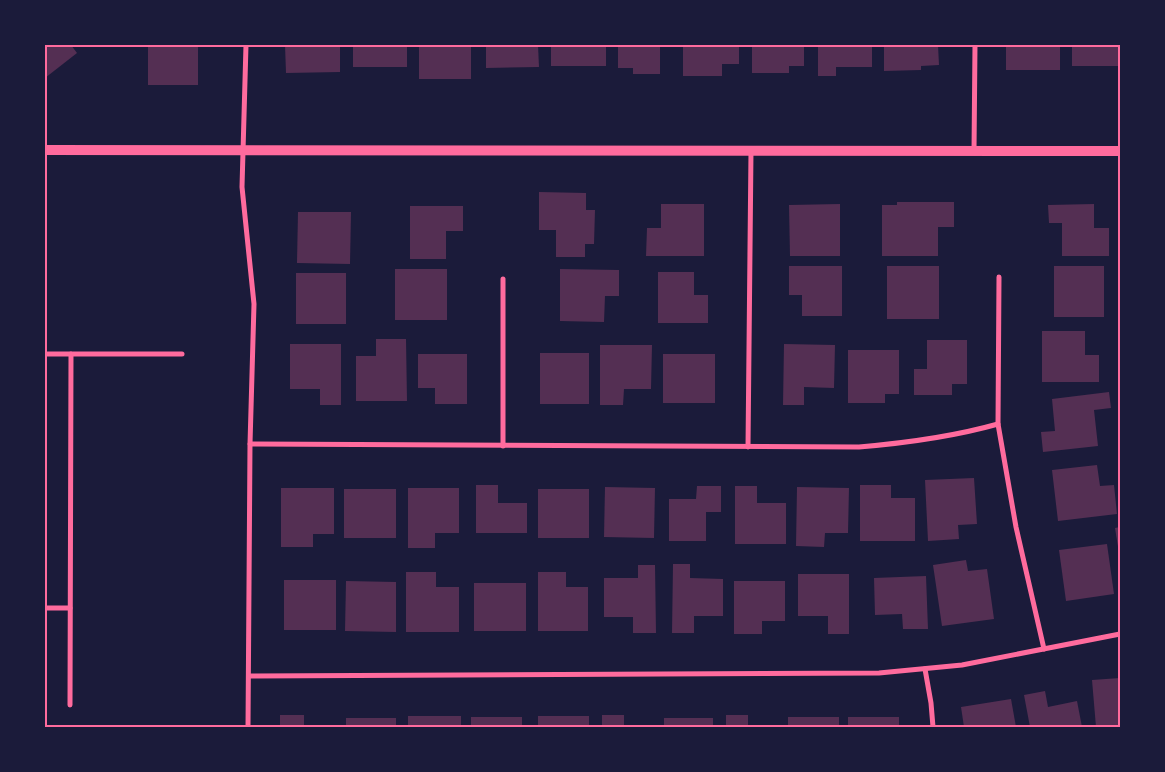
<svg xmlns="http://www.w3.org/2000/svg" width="1165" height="772" font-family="'IBM Plex Sans',sans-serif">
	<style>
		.building { fill: #542f53 }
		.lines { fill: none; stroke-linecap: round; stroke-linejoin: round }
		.minor { stroke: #ff6b9d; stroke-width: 5 }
		.secondary { stroke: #ff6b9d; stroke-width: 10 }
		.neatline { fill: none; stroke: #ff6b9d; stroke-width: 2 }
	</style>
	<rect width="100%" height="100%" fill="#1b1b3a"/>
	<g class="building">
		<polygon points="45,45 71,45 77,53 45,78"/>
		<rect x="148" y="45" width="50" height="40"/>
		<polygon points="285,45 340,45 340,72 286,73"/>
		<rect x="353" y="45" width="54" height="22"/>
		<rect x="419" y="45" width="52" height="34"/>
		<polygon points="486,45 538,45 539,67 486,68"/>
		<rect x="551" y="45" width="55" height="21"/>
		<polygon points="618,45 660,45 660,74 633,74 633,68 618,68"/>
		<polygon points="683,45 739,45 739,64 722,64 722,76 683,76"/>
		<polygon points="752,45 804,45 804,66 789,66 789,73 752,73"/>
		<polygon points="818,45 872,45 872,67 836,67 836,76 818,76"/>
		<polygon points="884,45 938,45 939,65 921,66 921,70 884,71"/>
		<rect x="1006" y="45" width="54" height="25"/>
		<rect x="1072" y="45" width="48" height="21"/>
		<polygon points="539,192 586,193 586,210 595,210 594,244 585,244 585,257 556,257 556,230 539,230"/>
		<polygon points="897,202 954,202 954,227 938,227 938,256 882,256 882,205 897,205"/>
		<polygon points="661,204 704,204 704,256 646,256 647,228 661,228"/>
		<polygon points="840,204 840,256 790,256 789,205"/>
		<polygon points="1094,204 1094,228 1109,228 1109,256 1062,256 1062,223 1049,223 1048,205"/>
		<polygon points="410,206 463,206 463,231 446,231 446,259 410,259"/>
		<polygon points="298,212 351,212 350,264 297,263"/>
		<polygon points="789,266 842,266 842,316 802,316 802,295 789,295"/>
		<rect x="887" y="266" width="52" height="53"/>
		<rect x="1054" y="266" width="50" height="51"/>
		<rect x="395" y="269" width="52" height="51"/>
		<polygon points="560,269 619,270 619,296 605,296 604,322 560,321"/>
		<polygon points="658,272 694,272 694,295 708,295 708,323 658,323"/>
		<rect x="296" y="273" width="50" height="51"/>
		<polygon points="1042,331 1085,331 1085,355 1099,355 1099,382 1042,382"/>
		<polygon points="376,339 406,339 407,401 356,401 356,356 376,356"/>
		<polygon points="927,340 967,340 967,384 952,384 952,395 914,395 914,369 927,369"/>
		<polygon points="290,344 341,344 341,405 320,405 320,389 290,389"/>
		<polygon points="784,344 835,345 834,388 804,387 804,405 783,405"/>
		<polygon points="600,345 652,345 651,389 624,389 623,405 600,405"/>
		<polygon points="848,350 899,350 899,394 885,394 885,403 848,403"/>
		<rect x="540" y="353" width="49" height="51"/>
		<polygon points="418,354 467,354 467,404 435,404 435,388 418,388"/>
		<rect x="663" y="354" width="52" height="49"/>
		<polygon points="1109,392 1111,408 1094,410 1098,446 1043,452 1041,432 1055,431 1052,399"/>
		<polygon points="1097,465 1100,486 1114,485 1117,514 1058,521 1052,470"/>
		<polygon points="974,478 977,524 958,525 959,539 928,541 925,480"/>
		<polygon points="476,485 498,485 498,503 527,503 527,533 476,533"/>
		<polygon points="860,485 891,485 891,498 915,498 915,541 860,541"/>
		<polygon points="697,486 721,486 721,512 706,512 706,541 669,541 669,499 696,499"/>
		<polygon points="735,486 757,486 757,503 786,503 786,544 735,544"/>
		<polygon points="605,487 655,488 654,538 604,537"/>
		<polygon points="797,487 849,488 848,533 825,533 824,547 796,546"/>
		<polygon points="281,488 334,488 334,534 313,534 313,547 281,547"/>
		<polygon points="408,488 459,488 459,533 435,533 435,548 408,548"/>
		<rect x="344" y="489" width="52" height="49"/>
		<rect x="538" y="489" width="51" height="49"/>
		<polygon points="1120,527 1120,553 1119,553 1115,528"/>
		<polygon points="1107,544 1114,594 1066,601 1059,550"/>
		<polygon points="966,560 968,571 987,569 994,619 942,626 933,565"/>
		<polygon points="673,564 690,564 690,578 723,579 723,616 694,616 694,633 672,633"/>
		<polygon points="638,565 655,565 656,633 633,633 633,617 604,617 604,578 638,578"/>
		<polygon points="406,572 436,572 436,587 459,587 459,632 406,632"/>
		<polygon points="538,572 566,572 566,587 588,587 588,631 538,631"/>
		<polygon points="798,574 849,574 849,634 828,634 828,616 798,616"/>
		<polygon points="926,576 928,629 903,629 902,614 875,615 874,578"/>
		<rect x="284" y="580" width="52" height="50"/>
		<polygon points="346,581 396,582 396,632 345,631"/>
		<polygon points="734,581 785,581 785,621 762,621 762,634 734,634"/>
		<rect x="474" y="583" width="52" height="48"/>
		<polygon points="1120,678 1120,727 1096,727 1092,680"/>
		<polygon points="1045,691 1048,707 1077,701 1082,727 1030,727 1024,695"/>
		<polygon points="1011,699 1016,727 964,727 961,707"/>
		<rect x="280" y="715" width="24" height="12"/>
		<rect x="602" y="715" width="22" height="12"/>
		<rect x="726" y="715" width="22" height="12"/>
		<rect x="408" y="716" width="53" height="11"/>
		<rect x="538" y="716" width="51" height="11"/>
		<rect x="471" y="717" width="51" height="10"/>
		<rect x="788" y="717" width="51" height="10"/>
		<rect x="848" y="717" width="51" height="10"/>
		<rect x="346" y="718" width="50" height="9"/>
		<rect x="664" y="718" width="49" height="9"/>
	</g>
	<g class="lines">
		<g class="minor">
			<polyline points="246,45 242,187 254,304 250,444 248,727"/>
			<polyline points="974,151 975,45"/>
			<polyline points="999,277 998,424 1016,527 1044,649"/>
			<polyline points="45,354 182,354"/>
			<path d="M250 444 859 447C906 443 952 437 998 424"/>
			<polyline points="503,446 503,279"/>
			<polyline points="748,447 751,151"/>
			<polyline points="45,608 70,608"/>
			<polyline points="925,669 931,703 933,727"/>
			<polyline points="249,676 879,673 962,665 1120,634"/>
			<polyline points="70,705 71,354"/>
		</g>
		<polyline class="secondary" points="45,150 1120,151"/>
	</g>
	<rect width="1165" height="772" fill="none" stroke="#1b1b3a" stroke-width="92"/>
	<rect x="46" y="46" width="1073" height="680" class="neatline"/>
</svg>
